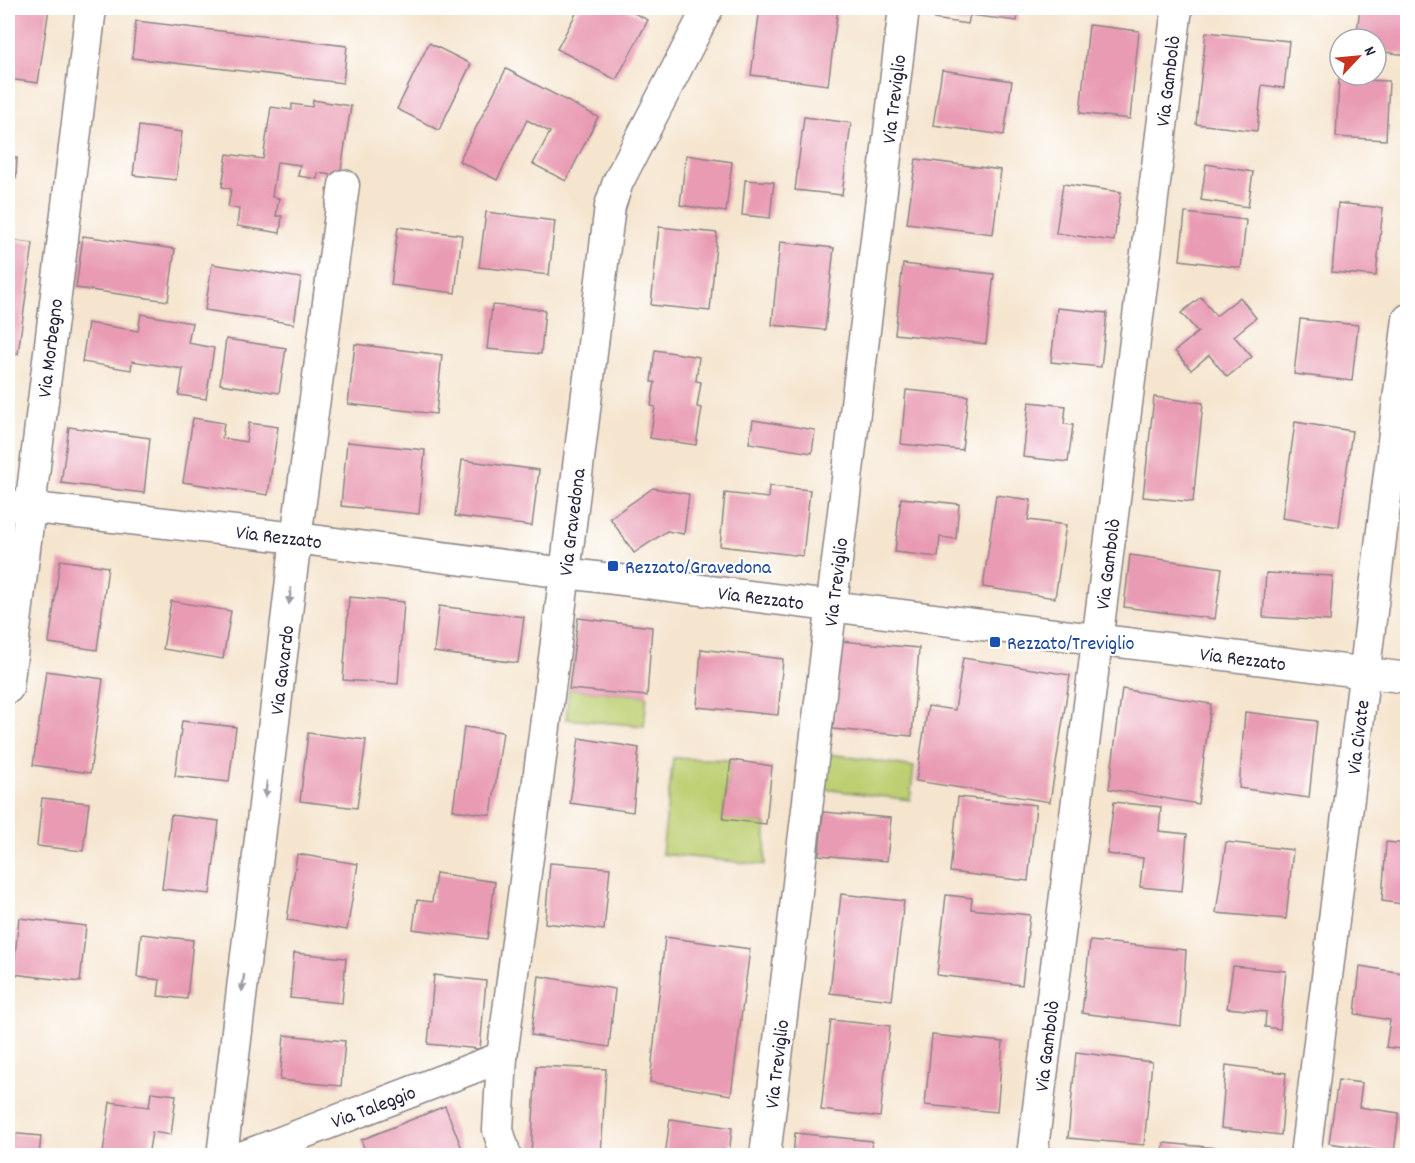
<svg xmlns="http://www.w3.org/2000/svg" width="1415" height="1163" font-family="Dekko,sans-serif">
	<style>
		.green { fill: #bdcf72; stroke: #707856; stroke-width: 1.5 }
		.building { fill: #e99bb3 }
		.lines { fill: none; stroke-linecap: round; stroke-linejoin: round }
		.street-casing { stroke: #8c8485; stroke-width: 33 }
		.street { stroke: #fff; stroke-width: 30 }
		.oneway { fill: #9c9ca7 }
		.transit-dot { fill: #1a4fb4; stroke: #fff; stroke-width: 2 }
		.labels { text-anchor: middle; stroke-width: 4.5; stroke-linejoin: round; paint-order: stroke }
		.street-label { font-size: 20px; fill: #22223b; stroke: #fff }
		.transit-label { font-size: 20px; fill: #164399; stroke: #fff; text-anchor: start }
	</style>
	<rect width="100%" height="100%" fill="#fff"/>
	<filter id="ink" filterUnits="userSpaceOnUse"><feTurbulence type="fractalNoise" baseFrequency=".0167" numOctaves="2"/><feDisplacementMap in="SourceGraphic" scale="12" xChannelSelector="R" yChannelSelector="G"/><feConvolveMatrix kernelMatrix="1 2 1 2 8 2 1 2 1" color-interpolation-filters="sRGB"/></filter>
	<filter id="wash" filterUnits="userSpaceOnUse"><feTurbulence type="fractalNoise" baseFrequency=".008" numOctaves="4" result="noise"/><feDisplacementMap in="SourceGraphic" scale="24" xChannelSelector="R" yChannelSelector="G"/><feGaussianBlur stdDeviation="1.35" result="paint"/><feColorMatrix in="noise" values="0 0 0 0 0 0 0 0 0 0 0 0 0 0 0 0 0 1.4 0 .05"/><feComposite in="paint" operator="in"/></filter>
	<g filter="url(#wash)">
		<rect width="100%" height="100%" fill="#f5e5cf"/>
		<g class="green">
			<polygon points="569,689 647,696 644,726 566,719"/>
			<polygon points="830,754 914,767 910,800 824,789"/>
			<polygon points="673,758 731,760 723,818 766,824 765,865 662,854"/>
		</g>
		<g id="blocks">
			<g class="building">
				<polygon points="8,8 49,8 38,83 8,79"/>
				<polygon points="579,8 624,8 648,20 616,80 557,49"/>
				<polygon points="760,8 838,8 828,85 751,75"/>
				<polygon points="935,8 1019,8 1017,21 970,15 968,24 934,19"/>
				<polygon points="1360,8 1408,8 1407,55 1376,51 1376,39 1356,39"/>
				<polygon points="136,21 347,46 343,83 132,58"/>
				<polygon points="1089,25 1139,31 1130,119 1080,113"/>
				<polygon points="1206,32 1289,41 1284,88 1262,85 1257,131 1196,124"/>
				<polygon points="429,43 471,64 439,130 397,109"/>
				<polygon points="506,69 598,117 566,181 533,164 550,132 527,120 497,180 459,161"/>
				<polygon points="942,70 1012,81 1004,135 933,125"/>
				<polygon points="1339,79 1389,81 1386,140 1336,137"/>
				<polygon points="313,100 351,106 340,176 318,173 317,179 298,176 300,165 277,162 272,197 279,198 276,216 282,216 280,233 237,226 239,209 228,207 231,189 222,187 227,154 263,159 271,107 292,110 292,104 312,107"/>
				<polygon points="804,117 851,123 842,195 795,190"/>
				<polygon points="8,126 13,127 10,158 17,158 16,178 8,178"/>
				<polygon points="139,126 182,132 176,180 133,175"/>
				<polygon points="686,155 732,162 726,212 680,205"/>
				<polygon points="916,159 1001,170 993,234 907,223"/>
				<polygon points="1206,164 1253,172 1248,207 1201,200"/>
				<polygon points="745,180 774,182 770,218 742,215"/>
				<polygon points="1063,184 1121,192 1114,241 1056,233"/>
				<polygon points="1338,203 1383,208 1376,276 1332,272"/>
				<polygon points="486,212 555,221 549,275 479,267"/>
				<polygon points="1185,213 1246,220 1241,268 1180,260"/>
				<polygon points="398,227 462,235 455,293 391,285"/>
				<polygon points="659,227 717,233 710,311 651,305"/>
				<polygon points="83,236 175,249 168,301 76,288"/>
				<polygon points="8,240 33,243 18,354 8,353"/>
				<polygon points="780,242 834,248 825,330 772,325"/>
				<polygon points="212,264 301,278 294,324 205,310"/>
				<polygon points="903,264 994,274 986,344 895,334"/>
				<polygon points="1201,297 1216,316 1240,297 1256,318 1234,336 1252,357 1227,377 1209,355 1191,370 1175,351 1198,332 1181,313"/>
				<polygon points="492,305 545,310 541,354 487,349"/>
				<polygon points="1057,308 1107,313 1101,367 1051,362"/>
				<polygon points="141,314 192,323 188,343 214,348 206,399 179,395 183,369 132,361 131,370 82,362 88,323 138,331"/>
				<polygon points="1300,319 1358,325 1352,381 1294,374"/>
				<polygon points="226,339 286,348 279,393 220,384"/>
				<polygon points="355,344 442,355 436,414 348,404"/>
				<polygon points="655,350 699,357 696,381 701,382 697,407 702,408 696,445 650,438 655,407 651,406 655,382 651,382"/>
				<polygon points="906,390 968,396 962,450 901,444"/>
				<polygon points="1154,397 1203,403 1193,502 1143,497"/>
				<polygon points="1029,402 1066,406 1064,424 1073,425 1068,462 1023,457"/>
				<polygon points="193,418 224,423 222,438 246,442 249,423 278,427 268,495 183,482"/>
				<polygon points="753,420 815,430 812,453 749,443"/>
				<polygon points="1295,422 1352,431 1339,527 1282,518"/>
				<polygon points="69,427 150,438 144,493 61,483"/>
				<polygon points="347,442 425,450 419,514 341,506"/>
				<polygon points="462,460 539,470 532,526 455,516"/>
				<polygon points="769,486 810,490 803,556 720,546 725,493 768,498"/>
				<polygon points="653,488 689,494 684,534 667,531 634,553 610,518"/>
				<polygon points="996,495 1031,500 1028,520 1066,525 1055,598 983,587"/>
				<polygon points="901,498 959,504 956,539 940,537 938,557 895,552"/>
				<polygon points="1130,555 1222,568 1215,619 1124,607"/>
				<polygon points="60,560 108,567 97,650 49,643"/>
				<polygon points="1266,573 1333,576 1330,621 1263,617"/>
				<polygon points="349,597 404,602 398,684 343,680"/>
				<polygon points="171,601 231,611 223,659 163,649"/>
				<polygon points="439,606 524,617 518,663 434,652"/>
				<polygon points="578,618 652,627 647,696 569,689"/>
				<polygon points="840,641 919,648 912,736 833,729"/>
				<polygon points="701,649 783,659 778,715 697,707"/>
				<polygon points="963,658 1070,675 1050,802 916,781 928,706 955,710"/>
				<polygon points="46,671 103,679 90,773 33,765"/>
				<polygon points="1122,689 1211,704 1198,804 1109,789"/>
				<polygon points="1245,712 1317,721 1309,798 1239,788"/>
				<polygon points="182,721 236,727 229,782 175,776"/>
				<polygon points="464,727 503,732 491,815 453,810"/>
				<polygon points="308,733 366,740 357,808 300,801"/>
				<polygon points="579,738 639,748 633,812 570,803"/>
				<polygon points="731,760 772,766 766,824 723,819"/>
				<polygon points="958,797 1036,805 1028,881 950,872"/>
				<polygon points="42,798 89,803 83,851 37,846"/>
				<polygon points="1114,802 1161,807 1159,831 1187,834 1182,891 1140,887 1143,858 1107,854"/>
				<polygon points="823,812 891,818 887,861 819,855"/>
				<polygon points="171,815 219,821 210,894 162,889"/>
				<polygon points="1226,842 1293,850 1286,919 1216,913"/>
				<polygon points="1386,842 1408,844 1408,905 1382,901"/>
				<polygon points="297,854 358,864 347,930 287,920"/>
				<polygon points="550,863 610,868 604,930 545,923"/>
				<polygon points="436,873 495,882 487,939 413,929 417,900 432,902"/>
				<polygon points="841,894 904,901 892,1000 830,993"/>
				<polygon points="946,895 972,898 971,909 1030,915 1022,985 937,975"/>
				<polygon points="19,918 86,926 80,982 13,974"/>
				<polygon points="141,934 193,940 187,999 158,996 160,980 137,977"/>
				<polygon points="665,937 750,949 731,1095 650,1082"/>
				<polygon points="1090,941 1186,950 1181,1026 1082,1013"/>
				<polygon points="294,953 346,958 342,1003 290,998"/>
				<polygon points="1233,966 1286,971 1280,1029 1265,1027 1266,1012 1227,1008"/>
				<polygon points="1360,966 1408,974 1408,1050 1386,1047 1390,1020 1355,1014"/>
				<polygon points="434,975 486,981 480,1049 428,1044"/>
				<polygon points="539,976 615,989 609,1047 531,1035"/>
				<polygon points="831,1020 890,1026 880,1117 821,1110"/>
				<polygon points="284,1035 345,1041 341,1086 280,1080"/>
				<polygon points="932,1035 1003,1042 997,1112 925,1105"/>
				<polygon points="1076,1052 1152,1062 1144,1145 1068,1138"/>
				<polygon points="1226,1065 1286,1073 1281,1135 1221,1128"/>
				<polygon points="536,1066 606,1069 601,1156 531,1156"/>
				<polygon points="1338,1080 1362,1083 1359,1107 1399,1113 1394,1153 1329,1143"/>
				<polygon points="151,1092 176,1095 171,1135 152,1132 148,1156 122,1156 103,1153 110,1102 149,1107"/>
				<polygon points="445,1106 465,1156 367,1156 361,1140"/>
				<polygon points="670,1119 732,1128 729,1156 665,1156"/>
				<polygon points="8,1133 41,1136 39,1156 8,1156"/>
				<polygon points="795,1133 872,1141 870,1156 793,1156"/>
				<polygon points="1164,1143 1249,1151 1249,1156 1163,1156"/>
				<polygon points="908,1152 930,1154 930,1156 907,1156"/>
			</g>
		</g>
	</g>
	<g filter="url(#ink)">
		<use href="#blocks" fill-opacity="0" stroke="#8c8485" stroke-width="1.5"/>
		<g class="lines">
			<defs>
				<g id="street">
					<polyline points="8,505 296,538 565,573 1408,678"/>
					<polyline points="8,688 91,8"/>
					<polyline points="222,1156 296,538 344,185"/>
					<polyline points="244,1156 502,1057"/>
					<polyline points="506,1156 498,1130 502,1057 565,573 610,206 618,182 708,8"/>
					<polyline points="765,1156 904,8"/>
					<polyline points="1032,1156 1177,8"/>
					<polyline points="1305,1156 1408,319"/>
				</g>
			</defs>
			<use href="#street" class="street-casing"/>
			<use href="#street" class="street"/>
		</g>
		<defs><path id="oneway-solid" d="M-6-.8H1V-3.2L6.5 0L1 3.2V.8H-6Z" transform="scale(1.5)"/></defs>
		<g class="oneway">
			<use href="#oneway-solid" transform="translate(290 596) rotate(97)"/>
			<use href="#oneway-solid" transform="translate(266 789) rotate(97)"/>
			<use href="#oneway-solid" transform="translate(243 983) rotate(97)"/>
		</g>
	</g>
	<g class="transit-dot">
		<rect x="607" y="560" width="12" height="12" rx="3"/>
		<rect x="989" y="636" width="12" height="12" rx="3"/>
	</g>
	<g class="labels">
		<g class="street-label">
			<text transform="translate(1167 81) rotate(-83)" y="7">Via Gambolò</text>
			<text transform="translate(893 99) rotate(-83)" y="7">Via Treviglio</text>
			<text transform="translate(49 348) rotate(-83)" y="7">Via Morbegno</text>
			<text transform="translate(571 522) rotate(-83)" y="7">Via Gravedona</text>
			<text transform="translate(279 536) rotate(7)" y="7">Via Rezzato</text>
			<text transform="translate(1107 564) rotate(-83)" y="7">Via Gambolò</text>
			<text transform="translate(835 582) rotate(-83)" y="7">Via Treviglio</text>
			<text transform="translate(761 597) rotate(7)" y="7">Via Rezzato</text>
			<text transform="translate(1243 658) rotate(7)" y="7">Via Rezzato</text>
			<text transform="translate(281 670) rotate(-83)" y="7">Via Gavardo</text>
			<text transform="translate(1357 737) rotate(-83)" y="7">Via Civate</text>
			<text transform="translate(1046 1046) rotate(-83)" y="7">Via Gambolò</text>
			<text transform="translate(776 1064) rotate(-83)" y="7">Via Treviglio</text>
			<text transform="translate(373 1106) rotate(-21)" y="7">Via Taleggio</text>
		</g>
		<g class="transit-label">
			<text x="625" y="573">Rezzato/Gravedona</text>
			<text x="1007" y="649">Rezzato/Treviglio</text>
		</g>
	</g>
	<rect width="1415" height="1163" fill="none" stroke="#fff" stroke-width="30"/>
	<g transform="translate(1358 57) rotate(64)"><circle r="28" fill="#ffffff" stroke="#a7a7b1" stroke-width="1.5"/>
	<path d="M0-4.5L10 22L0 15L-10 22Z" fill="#c8321e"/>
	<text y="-9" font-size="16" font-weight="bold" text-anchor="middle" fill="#22223b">N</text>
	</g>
</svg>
